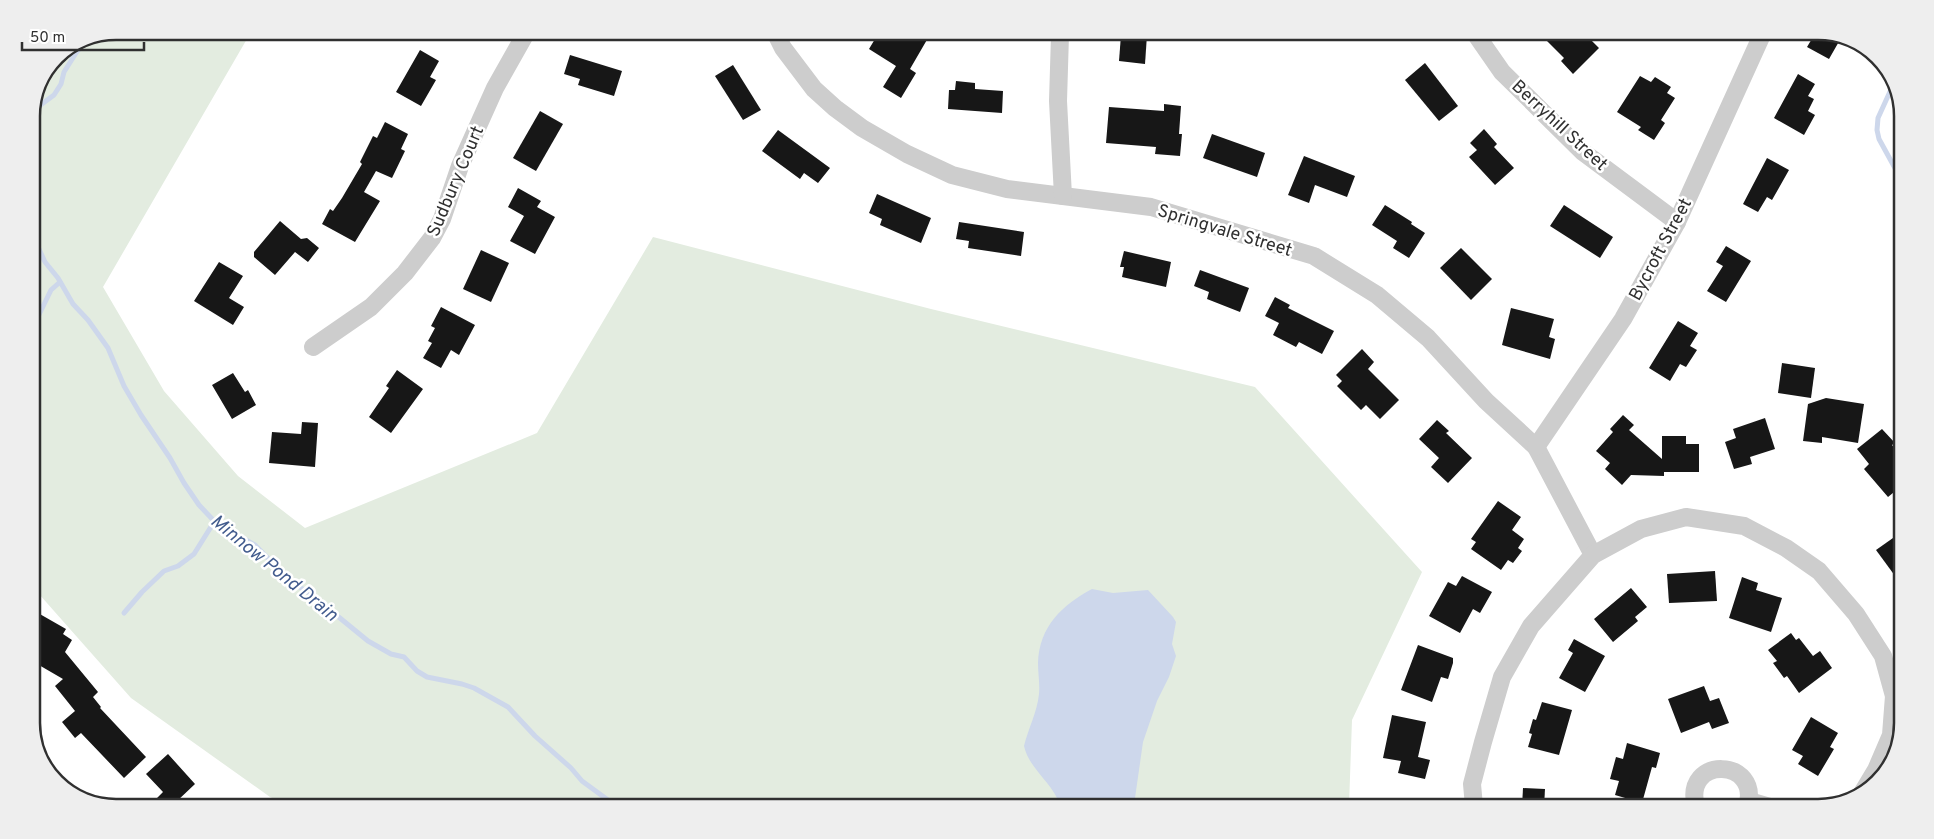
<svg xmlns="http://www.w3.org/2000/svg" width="1934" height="839" font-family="Overpass,sans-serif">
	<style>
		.green { fill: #e3ece0 }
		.water { fill: #cdd7eb }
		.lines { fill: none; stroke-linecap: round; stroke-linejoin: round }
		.stream { stroke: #cdd7eb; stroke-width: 5 }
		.building { fill: #171717 }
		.street { stroke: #cdcdcd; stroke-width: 18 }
		.labels { text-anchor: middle; stroke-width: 5; stroke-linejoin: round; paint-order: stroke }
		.street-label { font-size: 18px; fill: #303030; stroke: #fff }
		.water-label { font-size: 19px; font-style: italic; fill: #435c8e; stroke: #fff }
		.rim { fill: none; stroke: #303030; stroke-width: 2.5 }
	</style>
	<rect width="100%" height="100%" fill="#fff"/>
	<polygon class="green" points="116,31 251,32 103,287 164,391 238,476 305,528 537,433 653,237 931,309 1255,387 1422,572 1352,720 1349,806 281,802 270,797 131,698 31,585 31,111 56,56 84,38"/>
	<path class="water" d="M1092 589 1113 593 1148 590 1173 617 1176 622 1172 644 1176 656 1169 677 1157 701 1143 742 1134 805H1060C1053 783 1029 769 1024 746 1028 729 1037 713 1039 694 1040 684 1038 674 1038 663 1039 627 1062 605 1092 589Z"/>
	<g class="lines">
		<g class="stream">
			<polyline points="1893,85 1878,118 1877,130 1879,139 1896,170 1902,194"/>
			<polyline points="31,112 54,95 61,84 64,72 76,53 90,36"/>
			<polyline points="31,232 45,262 58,278 73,304 88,320 108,348 124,386 141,415 170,458 184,483 199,505 216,523 255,545 288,579 313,596 368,641 391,654 404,657 417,671 427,677 462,684 474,688 508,707 535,736 571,768 582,781 612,803"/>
			<polyline points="31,331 51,290 60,282"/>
			<polyline points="124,613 142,592 164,571 178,566 194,554 214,522"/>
		</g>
	</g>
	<g class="building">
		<polygon points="878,34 922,34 928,38 910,69 916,73 901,98 883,87 896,66 869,49"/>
		<polygon points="1121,35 1147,35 1145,64 1119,61"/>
		<polygon points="1542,36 1588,37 1599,48 1573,74 1561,61 1564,58"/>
		<polygon points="1813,37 1831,38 1841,38 1829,59 1807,47"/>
		<polygon points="420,50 439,61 430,77 436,80 421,106 396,92"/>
		<polygon points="570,55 622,71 614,96 578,85 580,79 564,74"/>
		<polygon points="1425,63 1458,106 1439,121 1405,80"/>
		<polygon points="733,65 761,110 743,120 715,76"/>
		<polygon points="1798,74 1815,84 1808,96 1814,99 1808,111 1815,115 1804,135 1774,118"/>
		<polygon points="1640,76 1651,82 1655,77 1671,87 1667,93 1675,98 1661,120 1665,123 1654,140 1638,130 1641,127 1617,112"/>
		<polygon points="956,81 975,83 975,89 1003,91 1002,113 948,109 949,90 955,90"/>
		<polygon points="1164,104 1181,106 1179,134 1182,134 1180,156 1155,154 1156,147 1106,143 1109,107 1164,111"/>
		<polygon points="540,111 563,124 536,171 513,158"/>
		<polygon points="385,122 408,134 401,149 405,151 392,178 376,171 364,192 380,201 355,242 322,224 330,209 333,211 342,198 362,164 360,162 373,136 377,138"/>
		<polygon points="1484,129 1497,144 1494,147 1514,168 1495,185 1469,157 1477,150 1470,143"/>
		<polygon points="778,130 830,168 818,183 804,173 800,179 762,151"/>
		<polygon points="1212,134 1265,153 1257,177 1203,158"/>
		<polygon points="1304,156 1355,176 1347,197 1315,185 1309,203 1288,195"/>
		<polygon points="1767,158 1789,170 1772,200 1767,197 1758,212 1743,204"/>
		<polygon points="518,188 541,201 537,207 555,217 535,254 510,241 524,216 508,207"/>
		<polygon points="877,194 931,218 921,243 880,225 882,219 869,213"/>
		<polygon points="1385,205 1412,222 1411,224 1425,233 1409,258 1393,248 1397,241 1372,225"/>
		<polygon points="1564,205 1613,237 1600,258 1550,226"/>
		<polygon points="280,221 301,239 307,238 319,248 308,262 295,252 275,275 254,257 254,252"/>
		<polygon points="959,222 1024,232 1021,256 968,248 969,241 956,239"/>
		<polygon points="1726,246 1751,261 1726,302 1707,291 1723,266 1716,262"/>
		<polygon points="1461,248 1492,279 1471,300 1440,268"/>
		<polygon points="481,250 509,263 491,302 463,289"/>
		<polygon points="1124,251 1171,262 1166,287 1122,277 1124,267 1120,267"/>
		<polygon points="219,262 243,276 229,298 244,307 233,325 194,301"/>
		<polygon points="1200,270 1249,288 1240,312 1207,299 1209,292 1194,286"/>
		<polygon points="1275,297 1290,305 1288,308 1334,331 1322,354 1299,342 1296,347 1273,335 1279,323 1265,316"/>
		<polygon points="441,307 475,325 459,355 451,350 441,368 423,358 432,343 428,341 435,328 431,326"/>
		<polygon points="1511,308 1554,319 1549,337 1555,339 1550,359 1502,345"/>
		<polygon points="1678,321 1698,333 1690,346 1697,350 1686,367 1680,364 1670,381 1649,368"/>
		<polygon points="1362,349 1374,362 1368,369 1399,400 1380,419 1366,405 1361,410 1337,386 1342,381 1336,375"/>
		<polygon points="1782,363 1815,368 1811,398 1778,393"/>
		<polygon points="397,370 423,389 391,433 369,417 389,388 386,386"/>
		<polygon points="233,373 245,392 248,390 256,405 232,419 212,385"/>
		<polygon points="1826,398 1864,404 1858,443 1822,437 1822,443 1803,441 1808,404"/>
		<polygon points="1623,415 1634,425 1629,430 1662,459 1662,436 1686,436 1686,444 1699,444 1699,472 1664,472 1664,476 1631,475 1622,485 1605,469 1610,463 1596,451 1613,432 1610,429"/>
		<polygon points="1765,418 1775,449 1750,457 1752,464 1734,469 1725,442 1736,438 1733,429"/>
		<polygon points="1437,420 1449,431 1446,433 1472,458 1448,483 1431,467 1439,458 1419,439"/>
		<polygon points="302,422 318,423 315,467 269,463 272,432 301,434"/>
		<polygon points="1882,429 1895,443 1892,445 1899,454 1899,488 1888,497 1864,469 1869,464 1857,449"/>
		<polygon points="1498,501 1521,517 1512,530 1524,539 1518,548 1522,551 1513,563 1508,560 1501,570 1471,549 1476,542 1471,539"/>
		<polygon points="1893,538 1898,546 1898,580 1876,550"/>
		<polygon points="1715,571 1717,601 1669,603 1667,574"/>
		<polygon points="1462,576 1492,592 1480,613 1473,609 1460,633 1429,616 1448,582 1456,586"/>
		<polygon points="1742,577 1758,583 1756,590 1782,598 1771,632 1729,618"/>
		<polygon points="1631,588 1647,607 1635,617 1638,621 1613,642 1594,619"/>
		<polygon points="31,609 66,629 63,634 72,640 65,652 98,692 93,697 101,707 100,708 146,757 124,778 81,733 75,738 62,722 75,711 55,686 63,679 32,661 36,652 31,649"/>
		<polygon points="1791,633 1796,640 1799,638 1813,656 1820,651 1832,668 1799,693 1787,676 1784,678 1773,663 1777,661 1768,650"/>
		<polygon points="1574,639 1605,656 1585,692 1559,678 1573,653 1568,650"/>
		<polygon points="1418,645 1453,658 1453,663 1448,679 1441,677 1432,702 1401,690"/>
		<polygon points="1704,686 1710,701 1719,698 1729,723 1712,729 1709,722 1681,733 1668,699"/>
		<polygon points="1542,702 1572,710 1559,755 1528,747 1532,734 1529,733 1533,719 1536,720"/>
		<polygon points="1392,715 1426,722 1418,757 1430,760 1425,779 1398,773 1401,761 1383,758"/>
		<polygon points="1811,717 1838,733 1830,747 1834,749 1818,776 1798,764 1803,756 1792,750"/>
		<polygon points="1627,743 1660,753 1656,768 1652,767 1642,803 1615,795 1619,781 1610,779 1616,757 1623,759"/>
		<polygon points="168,754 195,784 176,802 153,802 163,792 146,774"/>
		<polygon points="1523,788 1545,789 1544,807 1522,807"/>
	</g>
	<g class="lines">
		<g class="street">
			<polyline points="776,34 783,48 814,89 835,108 862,128 907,154 952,175 1007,189 1151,207 1314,256 1377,295 1428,338 1486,401 1536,447 1593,555"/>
			<polyline points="1060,35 1058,101 1063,196"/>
			<polyline points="1477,36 1502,72 1583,152 1677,222"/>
			<polyline points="313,347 371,307 405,273 432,238 442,219 460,166 495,88 526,33"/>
			<polyline points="1536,447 1623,319 1677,222 1761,37"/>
			<polyline points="1749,801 1773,808"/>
			<polyline points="1474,806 1472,784 1483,742 1502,677 1531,626 1593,555 1641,529 1686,517 1744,526 1786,548 1819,571 1856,614 1883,656 1894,696 1891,735 1876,770 1861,795"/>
			<path d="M1696 807C1682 755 1762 758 1747 807"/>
		</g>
	</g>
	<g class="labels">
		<g class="street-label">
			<text transform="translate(1560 125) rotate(43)" y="6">Berryhill Street</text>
			<text transform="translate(455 181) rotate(-67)" y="6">Sudbury Court</text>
			<text transform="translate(1225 230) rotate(17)" y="6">Springvale Street</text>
			<text transform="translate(1660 249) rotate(-62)" y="6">Bycroft Street</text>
		</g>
		<g class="water-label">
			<text transform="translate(275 567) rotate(39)" y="7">Minnow Pond Drain</text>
		</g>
	</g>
	<path d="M0 0H1934V839H0ZM116 40H1818A76 76 0 0 1 1894 116V723A76 76 0 0 1 1818 799H116A76 76 0 0 1 40 723V116A76 76 0 0 1 116 40Z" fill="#eee" fill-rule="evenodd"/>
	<path class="rim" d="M116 40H1818A76 76 0 0 1 1894 116V723A76 76 0 0 1 1818 799H116A76 76 0 0 1 40 723V116A76 76 0 0 1 116 40Z"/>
	<path d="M22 42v8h122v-8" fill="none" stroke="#303030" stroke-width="2.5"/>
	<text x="30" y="42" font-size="15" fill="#303030" stroke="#ffffff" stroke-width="4" paint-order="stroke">50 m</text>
</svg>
